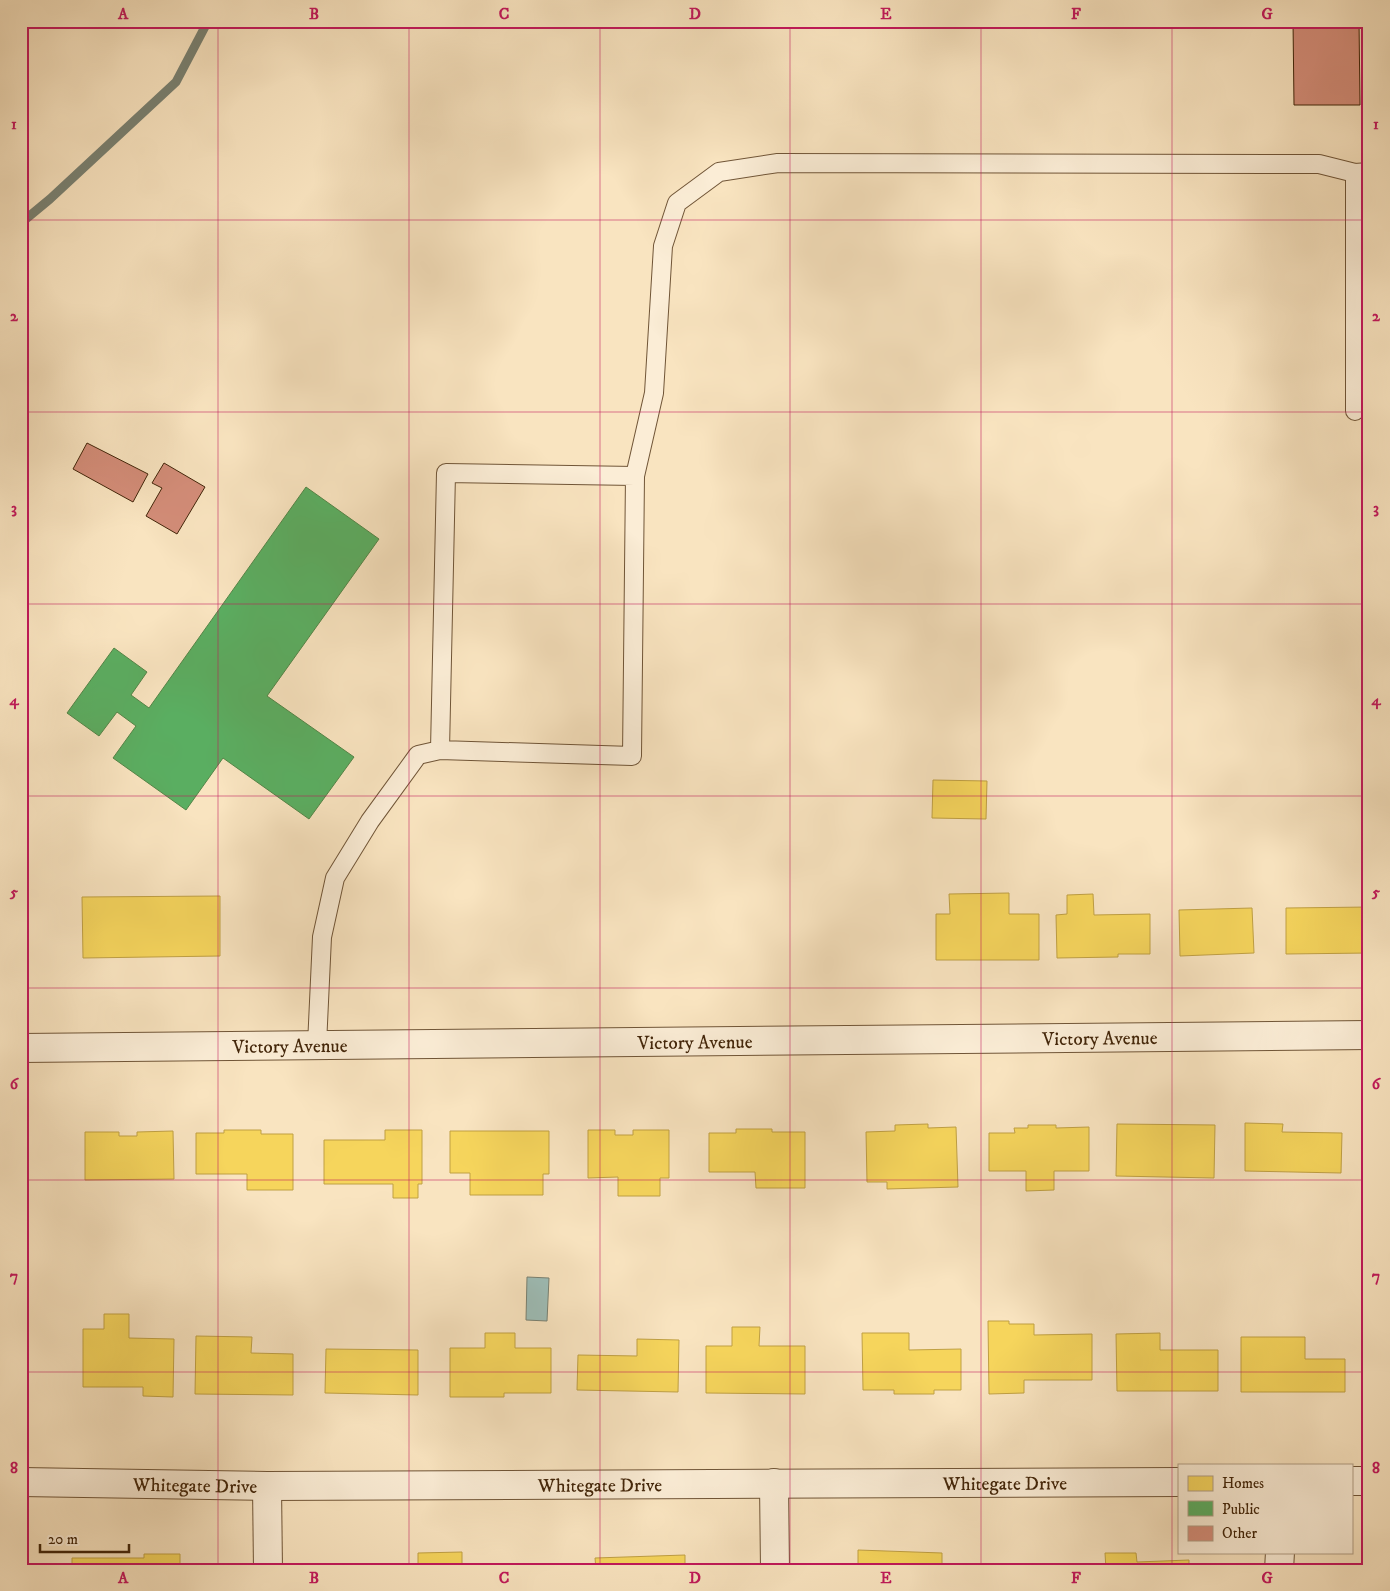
<svg xmlns="http://www.w3.org/2000/svg" width="1390" height="1591" font-family="'IM FELL DW Pica',serif">
	<style>
		.water { fill: #9ebeb8; stroke: #798172 }
		.homes { fill: #f6d55c; stroke: #c0a043 }
		.public { fill: #5aae61; stroke: #538547 }
		.lines { fill: none; stroke-linecap: round; stroke-linejoin: round }
		.stream { stroke: #798172; stroke-width: 9 }
		.building { fill: #d48d79; stroke: #422509 }
		.service-casing { stroke: #705537; stroke-width: 20 }
		.minor-casing { stroke: #705537; stroke-width: 30 }
		.service { stroke: #fbedd6; stroke-width: 18 }
		.minor { stroke: #fbedd6; stroke-width: 28 }
		.grid { fill: none; stroke: #c2185b; stroke-width: 1; stroke-opacity: 0.55 }
		.labels { text-anchor: middle; stroke-width: 5; stroke-linejoin: round; paint-order: stroke }
		.street-label { font-size: 19px; fill: #422509; stroke: #fbedd6 }
		.neatline { fill: none; stroke: #c2185b; stroke-width: 2 }
		.grid-label { font-size: 16px; text-anchor: middle; font-weight: bold; fill: #c2185b }
	</style>
	<rect width="100%" height="100%" fill="#f9e4c0"/>
	<filter id="stains"><feTurbulence type="fractalNoise" baseFrequency=".004" numOctaves="4"/><feColorMatrix values="0 0 0 0 .2 0 0 0 0 .09 0 0 0 0 .02 0 0 0 .5 -.17"/></filter>
	<radialGradient id="worn" r=".72"><stop offset=".6" stop-color="#630" stop-opacity="0"/><stop offset="1" stop-color="#630" stop-opacity=".3"/></radialGradient>
	<polygon class="water" points="527,1277 549,1278 547,1321 526,1320"/>
	<g class="homes">
		<polygon points="933,780 987,781 986,819 932,818"/>
		<polygon points="1009,893 1009,914 1039,914 1039,960 936,960 936,914 950,914 949,894"/>
		<polygon points="1093,894 1094,915 1150,914 1150,954 1118,954 1118,957 1057,958 1056,915 1067,914 1067,895"/>
		<polygon points="220,896 220,956 83,958 82,897"/>
		<polygon points="1369,907 1369,953 1286,954 1286,908"/>
		<polygon points="1252,908 1254,953 1180,956 1179,910"/>
		<polygon points="1245,1123 1283,1124 1282,1132 1342,1133 1341,1173 1245,1171"/>
		<polygon points="928,1124 928,1128 956,1127 958,1187 887,1189 887,1182 867,1182 866,1132 895,1131 895,1125"/>
		<polygon points="1117,1124 1215,1125 1214,1178 1116,1176"/>
		<polygon points="1028,1125 1056,1125 1056,1128 1089,1127 1089,1171 1054,1171 1054,1190 1026,1191 1026,1171 989,1171 989,1133 1015,1133 1014,1128 1028,1128"/>
		<polygon points="736,1129 772,1129 772,1132 805,1132 805,1188 756,1188 755,1172 709,1172 709,1133 736,1133"/>
		<polygon points="224,1130 261,1130 261,1134 293,1134 293,1190 247,1190 247,1174 196,1174 196,1133 224,1133"/>
		<polygon points="385,1130 422,1130 422,1184 418,1184 418,1198 393,1198 393,1184 324,1184 324,1140 385,1140"/>
		<polygon points="588,1130 615,1130 615,1135 633,1135 633,1130 669,1130 669,1178 660,1178 660,1196 618,1196 618,1177 588,1178"/>
		<polygon points="173,1131 174,1179 85,1180 85,1132 119,1132 119,1136 137,1136 137,1132"/>
		<polygon points="450,1131 549,1131 549,1174 543,1174 543,1195 470,1195 470,1173 450,1173"/>
		<polygon points="104,1314 129,1314 129,1338 174,1339 173,1397 143,1396 143,1387 83,1387 83,1329 104,1329"/>
		<polygon points="988,1321 1009,1321 1009,1324 1034,1324 1034,1335 1092,1334 1092,1380 1024,1380 1024,1393 989,1394"/>
		<polygon points="732,1327 760,1327 759,1346 805,1346 805,1394 706,1393 706,1346 732,1346"/>
		<polygon points="485,1333 515,1333 515,1348 551,1348 551,1393 504,1393 504,1397 450,1397 450,1348 485,1348"/>
		<polygon points="862,1333 909,1333 909,1350 961,1349 961,1390 934,1390 934,1394 894,1394 894,1390 863,1390"/>
		<polygon points="1160,1333 1160,1350 1218,1350 1218,1391 1117,1391 1116,1334"/>
		<polygon points="196,1336 252,1337 251,1353 293,1354 293,1395 195,1394"/>
		<polygon points="1241,1337 1305,1337 1305,1359 1345,1359 1345,1392 1241,1392"/>
		<polygon points="637,1339 679,1340 678,1392 577,1390 578,1355 637,1356"/>
		<polygon points="326,1349 418,1350 418,1395 325,1393"/>
		<rect x="1363" y="1548" width="6" height="22"/>
		<polygon points="858,1550 942,1553 942,1570 858,1570"/>
		<polygon points="462,1552 462,1570 352,1570 352,1564 418,1564 418,1553"/>
		<polygon points="1105,1553 1136,1553 1137,1562 1189,1560 1189,1570 1106,1570"/>
		<polygon points="144,1554 180,1554 180,1570 72,1570 72,1558 144,1558"/>
		<polygon points="685,1555 685,1570 596,1570 595,1558"/>
	</g>
	<polygon class="public" points="306,487 379,539 267,696 354,757 309,819 223,758 186,810 113,758 136,726 117,712 99,736 67,713 114,648 147,672 131,695 149,708"/>
	<g class="lines">
		<polyline class="stream" points="21,223 50,199 176,82 208,21"/>
	</g>
	<g class="building">
		<polygon points="1293,21 1359,21 1360,105 1294,105"/>
		<polygon points="87,443 148,474 133,502 73,469"/>
		<polygon points="164,463 205,487 177,534 146,516 162,488 152,483"/>
	</g>
	<g class="lines">
		<defs>
			<g id="service">
				<polyline points="1355,411 1355,173 1369,172"/>
				<polyline points="635,476 654,393 663,246 677,203 719,172 778,163 1319,164 1355,173"/>
				<polyline points="317,1045 322,937 335,878 370,821 418,755 440,750 632,756 635,476 446,473 440,750"/>
			</g>
			<g id="minor">
				<path id="s1" d="M21 1048 1369 1035"/>
				<polyline points="1351,1481 1369,1481"/>
				<path id="s2" d="M21 1482 267 1486 1179 1482"/>
				<polyline points="774,1483 775,1570"/>
				<polyline points="267,1486 268,1570"/>
				<polyline points="1279,1570 1280,1552"/>
			</g>
		</defs>
		<use href="#service" class="service-casing"/>
		<use href="#minor" class="minor-casing"/>
		<use href="#service" class="service"/>
		<use href="#minor" class="minor"/>
	</g>
	<path class="grid" d="M218 21V1570M409 21V1570M600 21V1570M790 21V1570M981 21V1570M1172 21V1570M21 220H1369M21 412H1369M21 604H1369M21 796H1369M21 988H1369M21 1180H1369M21 1372H1369"/>
	<g class="labels">
		<g class="street-label">
			<text dy="7" stroke="none"><textPath href="#s1" startOffset="1079">Victory Avenue</textPath></text>
			<text dy="7" stroke="none"><textPath href="#s1" startOffset="674">Victory Avenue</textPath></text>
			<text dy="7" stroke="none"><textPath href="#s1" startOffset="269">Victory Avenue</textPath></text>
			<text dy="7" stroke="none"><textPath href="#s2" startOffset="984">Whitegate Drive</textPath></text>
			<text dy="7" stroke="none"><textPath href="#s2" startOffset="579">Whitegate Drive</textPath></text>
			<text dy="7" stroke="none"><textPath href="#s2" startOffset="174">Whitegate Drive</textPath></text>
		</g>
	</g>
	<rect width="1390" height="1591" fill="none" stroke="#f9e4c0" stroke-width="55"/>
	<rect x="1178" y="1464" width="175" height="90" fill="#fbedd6" stroke="#b19d84"/>
	<rect x="1188" y="1476" width="25" height="15" fill="#f6d55c" stroke="#b19d84"/>
	<text x="1222" y="1488" font-size="15" fill="#422509">Homes</text>
	<rect x="1188" y="1501" width="25" height="15" fill="#5aae61" stroke="#b19d84"/>
	<text x="1222" y="1514" font-size="15" fill="#422509">Public</text>
	<rect x="1188" y="1526" width="25" height="15" fill="#d48d79" stroke="#b19d84"/>
	<text x="1222" y="1538" font-size="15" fill="#422509">Other</text>
	<path d="M40 1544v8h89v-8" fill="none" stroke="#422509" stroke-width="2.5"/>
	<text x="48" y="1544" font-size="15" fill="#422509" stroke="#fbedd6" stroke-width="4" paint-order="stroke">20 m</text>
	<rect x="28" y="28" width="1334" height="1536" class="neatline"/>
	<g class="grid-label">
		<text x="123" y="19">A</text>
		<text x="314" y="19">B</text>
		<text x="504" y="19">C</text>
		<text x="695" y="19">D</text>
		<text x="886" y="19">E</text>
		<text x="1076" y="19">F</text>
		<text x="1267" y="19">G</text>
		<text x="14" y="129">1</text>
		<text x="1376" y="129">1</text>
		<text x="14" y="321">2</text>
		<text x="1376" y="321">2</text>
		<text x="14" y="513">3</text>
		<text x="1376" y="513">3</text>
		<text x="14" y="705">4</text>
		<text x="1376" y="705">4</text>
		<text x="14" y="897">5</text>
		<text x="1376" y="897">5</text>
		<text x="14" y="1089">6</text>
		<text x="1376" y="1089">6</text>
		<text x="14" y="1281">7</text>
		<text x="1376" y="1281">7</text>
		<text x="14" y="1473">8</text>
		<text x="1376" y="1473">8</text>
		<text x="123" y="1583">A</text>
		<text x="314" y="1583">B</text>
		<text x="504" y="1583">C</text>
		<text x="695" y="1583">D</text>
		<text x="886" y="1583">E</text>
		<text x="1076" y="1583">F</text>
		<text x="1267" y="1583">G</text>
	</g>
	<rect width="100%" height="100%" filter="url(#stains)"/>
	<rect width="100%" height="100%" fill="url(#worn)"/>
</svg>
